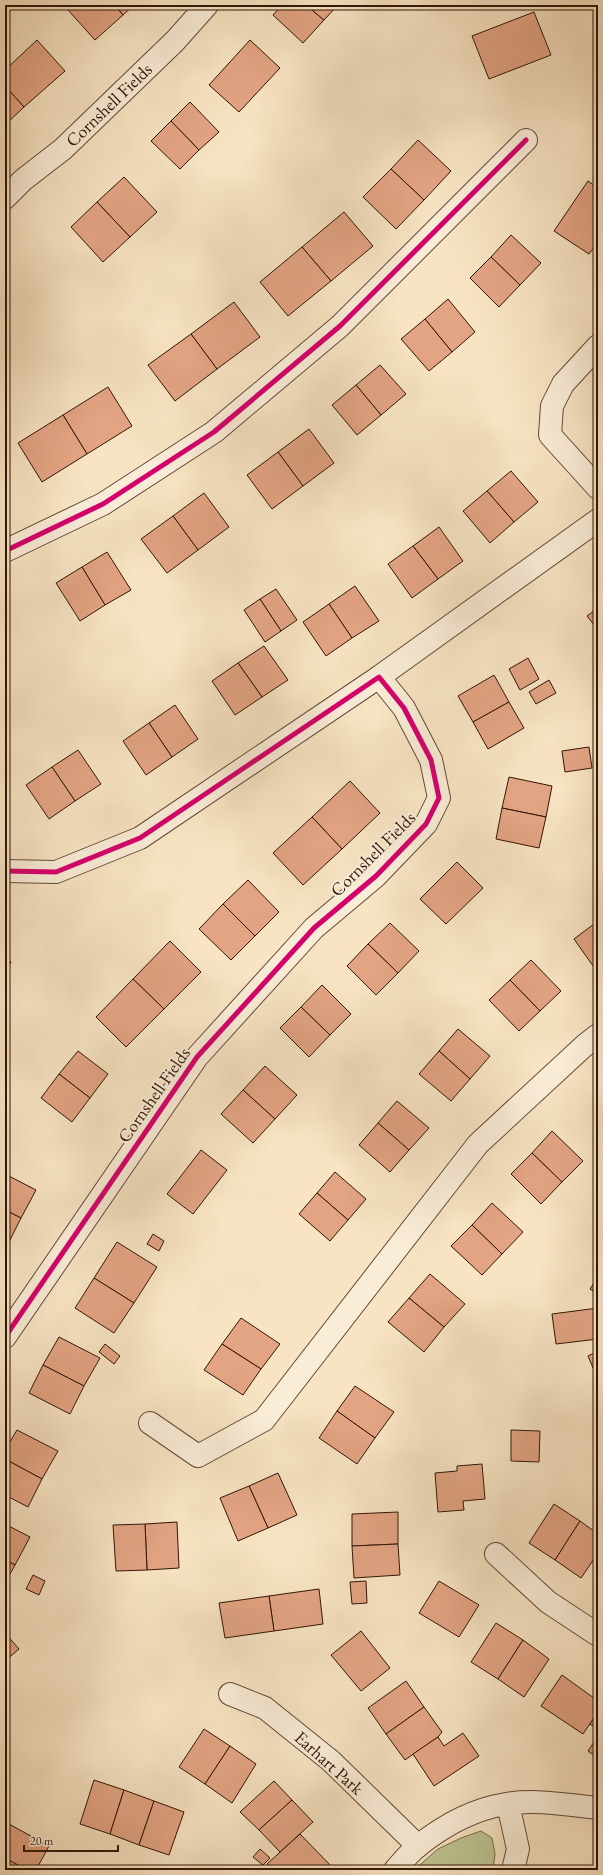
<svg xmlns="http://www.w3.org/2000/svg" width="603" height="1875" font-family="'EB Garamond',serif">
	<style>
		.green { fill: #bec493; stroke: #776c4c }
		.building { fill: #e3a483; stroke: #301506 }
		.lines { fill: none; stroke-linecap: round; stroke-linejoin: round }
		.minor-casing { stroke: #624935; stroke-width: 24 }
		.minor { stroke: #faedd8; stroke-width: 22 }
		.cycleway-casing { stroke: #faedd8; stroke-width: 8 }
		.cycleway { stroke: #d6006c; stroke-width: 5 }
		.labels { text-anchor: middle; stroke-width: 4; stroke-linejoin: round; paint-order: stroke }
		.street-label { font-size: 18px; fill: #301506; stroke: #faedd8 }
	</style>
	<rect width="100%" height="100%" fill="#f8e4c3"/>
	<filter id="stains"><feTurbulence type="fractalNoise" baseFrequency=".005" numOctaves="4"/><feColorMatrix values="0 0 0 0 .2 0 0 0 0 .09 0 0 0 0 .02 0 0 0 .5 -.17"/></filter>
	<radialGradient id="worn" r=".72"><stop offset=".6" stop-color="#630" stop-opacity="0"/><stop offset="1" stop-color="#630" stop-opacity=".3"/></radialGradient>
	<polygon class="green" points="481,1831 492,1838 495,1854 493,1870 414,1870 438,1849 461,1838"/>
	<g class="building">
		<polygon points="74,5 115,5 123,15 95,40 68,10"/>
		<polygon points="115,5 134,5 123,15"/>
		<polygon points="282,5 306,5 324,20 303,43 273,15"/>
		<polygon points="306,5 338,5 324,20"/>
		<polygon points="534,12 551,55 489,79 472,36"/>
		<polygon points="37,40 65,71 24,107 5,86 5,70"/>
		<polygon points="250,40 280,68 239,112 209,85"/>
		<polygon points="5,86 24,107 5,125"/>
		<polygon points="190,102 219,132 199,150 171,121"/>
		<polygon points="171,121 199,150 180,169 151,141"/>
		<polygon points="418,140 451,171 424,200 391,169"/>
		<polygon points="391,169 424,200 396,229 363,197"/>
		<polygon points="124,177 157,212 130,237 97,202"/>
		<polygon points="588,181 598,188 598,242 589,254 554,231"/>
		<polygon points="97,202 130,237 103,262 71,227"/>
		<polygon points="344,212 373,246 331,281 302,247"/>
		<polygon points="511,235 541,263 520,285 491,257"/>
		<polygon points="302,247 331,281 288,316 260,282"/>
		<polygon points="491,257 520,285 499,307 470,278"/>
		<polygon points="448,299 475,332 452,352 425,319"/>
		<polygon points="234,302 260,337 217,369 191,334"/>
		<polygon points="425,319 452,352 429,371 401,339"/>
		<polygon points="191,334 217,369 175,401 148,365"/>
		<polygon points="380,365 406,394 381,415 356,385"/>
		<polygon points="356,385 381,415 357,435 332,405"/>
		<polygon points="108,387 132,426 87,454 63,415"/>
		<polygon points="63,415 87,454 42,482 18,443"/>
		<polygon points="309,429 334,463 303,486 278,452"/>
		<polygon points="278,452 303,486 272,509 247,475"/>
		<polygon points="511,471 538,502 514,522 487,491"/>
		<polygon points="487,491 514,522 490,543 463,511"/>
		<polygon points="204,493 229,527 198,550 173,516"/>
		<polygon points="173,516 198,550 167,573 141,539"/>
		<polygon points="439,527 463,561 438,579 413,546"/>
		<polygon points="413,546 438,579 412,598 388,564"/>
		<polygon points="107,552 131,590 105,605 82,567"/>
		<polygon points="82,567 105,605 80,621 56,583"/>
		<polygon points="355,586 379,621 352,638 329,604"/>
		<polygon points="276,589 297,620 281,631 260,599"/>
		<polygon points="260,599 281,631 265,642 244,610"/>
		<polygon points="329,604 352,638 326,656 303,622"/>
		<polygon points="598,608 598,630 587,616"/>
		<polygon points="264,646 288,680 262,697 238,663"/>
		<polygon points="528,658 539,679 520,690 509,669"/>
		<polygon points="238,663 262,697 235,715 212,681"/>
		<polygon points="494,675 509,702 473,722 458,696"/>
		<polygon points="549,680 556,693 536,704 529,692"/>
		<polygon points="509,702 524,728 488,749 473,722"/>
		<polygon points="175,705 198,739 172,757 149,723"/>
		<polygon points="149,723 172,757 146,775 123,741"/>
		<polygon points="589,747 592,768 565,772 562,751"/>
		<polygon points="78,750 101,784 75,801 52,767"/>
		<polygon points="52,767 75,801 49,819 26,785"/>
		<polygon points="509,777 552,786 546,817 502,808"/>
		<polygon points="350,781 380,813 342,849 312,817"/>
		<polygon points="502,808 546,817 539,848 496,839"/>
		<polygon points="312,817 342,849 303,885 273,853"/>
		<polygon points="457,862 483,888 446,924 420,899"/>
		<polygon points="248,880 279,912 255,936 223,904"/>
		<polygon points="223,904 255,936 231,960 199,929"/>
		<polygon points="598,921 598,969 596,970 574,939"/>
		<polygon points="390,923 419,951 398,973 368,944"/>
		<polygon points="170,941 201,972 164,1009 133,979"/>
		<polygon points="368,944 398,973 376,995 347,966"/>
		<polygon points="5,958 11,962 5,972"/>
		<polygon points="531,960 561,991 540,1011 510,980"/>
		<polygon points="133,979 164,1009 126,1047 96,1017"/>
		<polygon points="510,980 540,1011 519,1031 489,1000"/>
		<polygon points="322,985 351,1014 330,1035 301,1007"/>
		<polygon points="301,1007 330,1035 309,1057 280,1028"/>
		<polygon points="458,1029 490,1056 470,1079 439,1051"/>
		<polygon points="78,1051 108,1074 90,1098 59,1074"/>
		<polygon points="439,1051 470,1079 451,1101 419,1074"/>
		<polygon points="265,1066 297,1095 275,1119 243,1090"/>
		<polygon points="59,1074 90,1098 72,1122 41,1098"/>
		<polygon points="243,1090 275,1119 253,1143 221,1114"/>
		<polygon points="397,1101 429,1128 409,1150 378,1123"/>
		<polygon points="378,1123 409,1150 390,1172 359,1145"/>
		<polygon points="552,1131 583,1161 562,1182 532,1153"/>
		<polygon points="201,1150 227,1170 193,1214 167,1194"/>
		<polygon points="532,1153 562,1182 541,1204 511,1174"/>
		<polygon points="335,1172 366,1199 348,1220 317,1193"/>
		<polygon points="5,1174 36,1190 21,1218 5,1210"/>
		<polygon points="317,1193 348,1220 330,1241 299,1214"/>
		<polygon points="492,1203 523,1232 502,1254 472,1225"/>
		<polygon points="5,1210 21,1218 5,1250"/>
		<polygon points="472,1225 502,1254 482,1275 451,1246"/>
		<polygon points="153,1234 164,1241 159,1251 147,1244"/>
		<polygon points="117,1242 157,1267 134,1303 94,1278"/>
		<polygon points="430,1274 465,1304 444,1327 409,1298"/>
		<polygon points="598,1277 598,1294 590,1289"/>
		<polygon points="94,1278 134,1303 114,1333 75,1308"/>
		<polygon points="409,1298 444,1327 424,1352 388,1322"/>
		<polygon points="598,1308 598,1339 556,1344 552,1314"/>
		<polygon points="241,1318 280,1344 261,1369 222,1344"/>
		<polygon points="59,1337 100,1358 84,1386 43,1365"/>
		<polygon points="105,1344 120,1356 114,1364 99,1352"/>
		<polygon points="222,1344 261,1369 243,1395 204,1370"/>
		<polygon points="598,1351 598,1380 588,1356"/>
		<polygon points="43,1365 84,1386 70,1414 29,1393"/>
		<polygon points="355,1386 394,1412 375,1438 337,1411"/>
		<polygon points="337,1411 375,1438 357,1464 319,1438"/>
		<polygon points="17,1430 58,1451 42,1479 5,1459 5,1450"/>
		<polygon points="511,1430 540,1431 539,1462 511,1461"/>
		<polygon points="5,1459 42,1479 28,1507 5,1495"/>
		<polygon points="482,1464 485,1499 463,1501 464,1510 438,1512 435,1473 457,1471 457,1466"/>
		<polygon points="278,1473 297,1515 268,1528 249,1486"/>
		<polygon points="249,1486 268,1528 238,1541 220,1498"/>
		<polygon points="554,1504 580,1521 555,1560 529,1543"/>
		<polygon points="398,1512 398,1544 352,1546 352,1514"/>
		<polygon points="580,1521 598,1534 598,1553 581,1578 555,1560"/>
		<polygon points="177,1522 179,1568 147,1570 145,1524"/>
		<polygon points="5,1524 30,1537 15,1565 5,1560"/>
		<polygon points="145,1524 147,1570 116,1571 113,1525"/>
		<polygon points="398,1544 400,1575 354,1578 352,1546"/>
		<polygon points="5,1560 15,1565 5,1583"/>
		<polygon points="33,1575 45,1581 39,1595 26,1589"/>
		<polygon points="366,1581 367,1603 352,1604 350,1582"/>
		<polygon points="439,1581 479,1605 459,1637 419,1613"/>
		<polygon points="319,1589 323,1624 274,1631 269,1596"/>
		<polygon points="269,1596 274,1631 225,1638 219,1603"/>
		<polygon points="496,1623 523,1640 498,1679 471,1662"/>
		<polygon points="361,1631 390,1668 361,1691 331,1655"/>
		<polygon points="5,1633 19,1649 5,1661"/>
		<polygon points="523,1640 549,1659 524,1697 498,1679"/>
		<polygon points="562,1675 598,1701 598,1712 583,1734 541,1706"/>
		<polygon points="406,1681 424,1707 386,1734 368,1708"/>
		<polygon points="424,1707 442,1732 438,1737 405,1760 386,1734"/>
		<polygon points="598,1712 598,1730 590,1724"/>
		<polygon points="204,1729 230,1746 205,1784 179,1767"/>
		<polygon points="463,1733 479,1756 434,1786 413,1754 438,1737 444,1746"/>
		<polygon points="598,1736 598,1758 588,1751"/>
		<polygon points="230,1746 256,1764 232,1803 205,1784"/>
		<polygon points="94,1780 124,1790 110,1834 80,1824"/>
		<polygon points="274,1781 292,1800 259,1830 240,1812"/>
		<polygon points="124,1790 154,1801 139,1845 110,1834"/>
		<polygon points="292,1800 313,1822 280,1852 259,1830"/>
		<polygon points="154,1801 184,1812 169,1855 139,1845"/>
		<polygon points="9,1824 49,1846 36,1870 27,1870 5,1858 5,1830"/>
		<polygon points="300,1834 335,1870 273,1870 267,1864"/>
		<polygon points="260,1849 270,1858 263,1865 253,1857"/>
		<polygon points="5,1858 27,1870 5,1870"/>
	</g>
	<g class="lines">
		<defs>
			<g id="minor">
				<polyline points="5,198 23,180 63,149 175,41 207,5"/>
				<polyline points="598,346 563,384 552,406 550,435 598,488"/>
				<polyline points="5,551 103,504 214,432 340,326 526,140"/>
				<polyline points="379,677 598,520"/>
				<polyline points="5,871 56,872 140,838 379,677 404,708 431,760 439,798 426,824 376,876 314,928 197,1057 5,1337"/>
				<polyline points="150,1423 198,1456 264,1420 478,1144 584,1046 598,1035"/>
				<polyline points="496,1554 548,1602 598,1635"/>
				<polyline points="230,1694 265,1708 331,1761 418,1846"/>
				<polyline points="508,1804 518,1849 513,1870"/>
				<path d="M395 1870C402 1862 410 1852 418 1846 443 1826 474 1809 506 1804 536 1799 568 1805 598 1808"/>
			</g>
		</defs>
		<use href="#minor" class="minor-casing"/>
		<use href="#minor" class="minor"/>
		<defs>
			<g id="cycleway">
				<polyline points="5,551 103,504 214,432 340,326 526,140"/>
				<polyline points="5,871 56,872 140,838 379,677 404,708 431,760 439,798 426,824 376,876 314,928 197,1057 5,1337"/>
			</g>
		</defs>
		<use href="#cycleway" class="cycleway-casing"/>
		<use href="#cycleway" class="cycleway"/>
	</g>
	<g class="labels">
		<g class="street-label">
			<text transform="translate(109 105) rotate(-44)" y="6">Cornshell Fields</text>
			<text transform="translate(373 854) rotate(-45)" y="6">Cornshell Fields</text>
			<text transform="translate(154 1095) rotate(-55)" y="6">Cornshell Fields</text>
			<text transform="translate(329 1763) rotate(42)" y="6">Earhart Park</text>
		</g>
	</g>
	<rect width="603" height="1875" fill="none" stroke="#f8e4c3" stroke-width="20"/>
	<rect x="6" y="6" width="591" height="1863" fill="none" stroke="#301506" stroke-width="2"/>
	<rect x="10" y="10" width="583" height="1855" fill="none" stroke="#301506"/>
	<path d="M24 1845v6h94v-6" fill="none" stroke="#301506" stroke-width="2"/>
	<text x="30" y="1845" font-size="12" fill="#301506" stroke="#faedd8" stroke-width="3" paint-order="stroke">20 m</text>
	<rect width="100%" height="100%" filter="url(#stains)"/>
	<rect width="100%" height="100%" fill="url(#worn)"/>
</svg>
